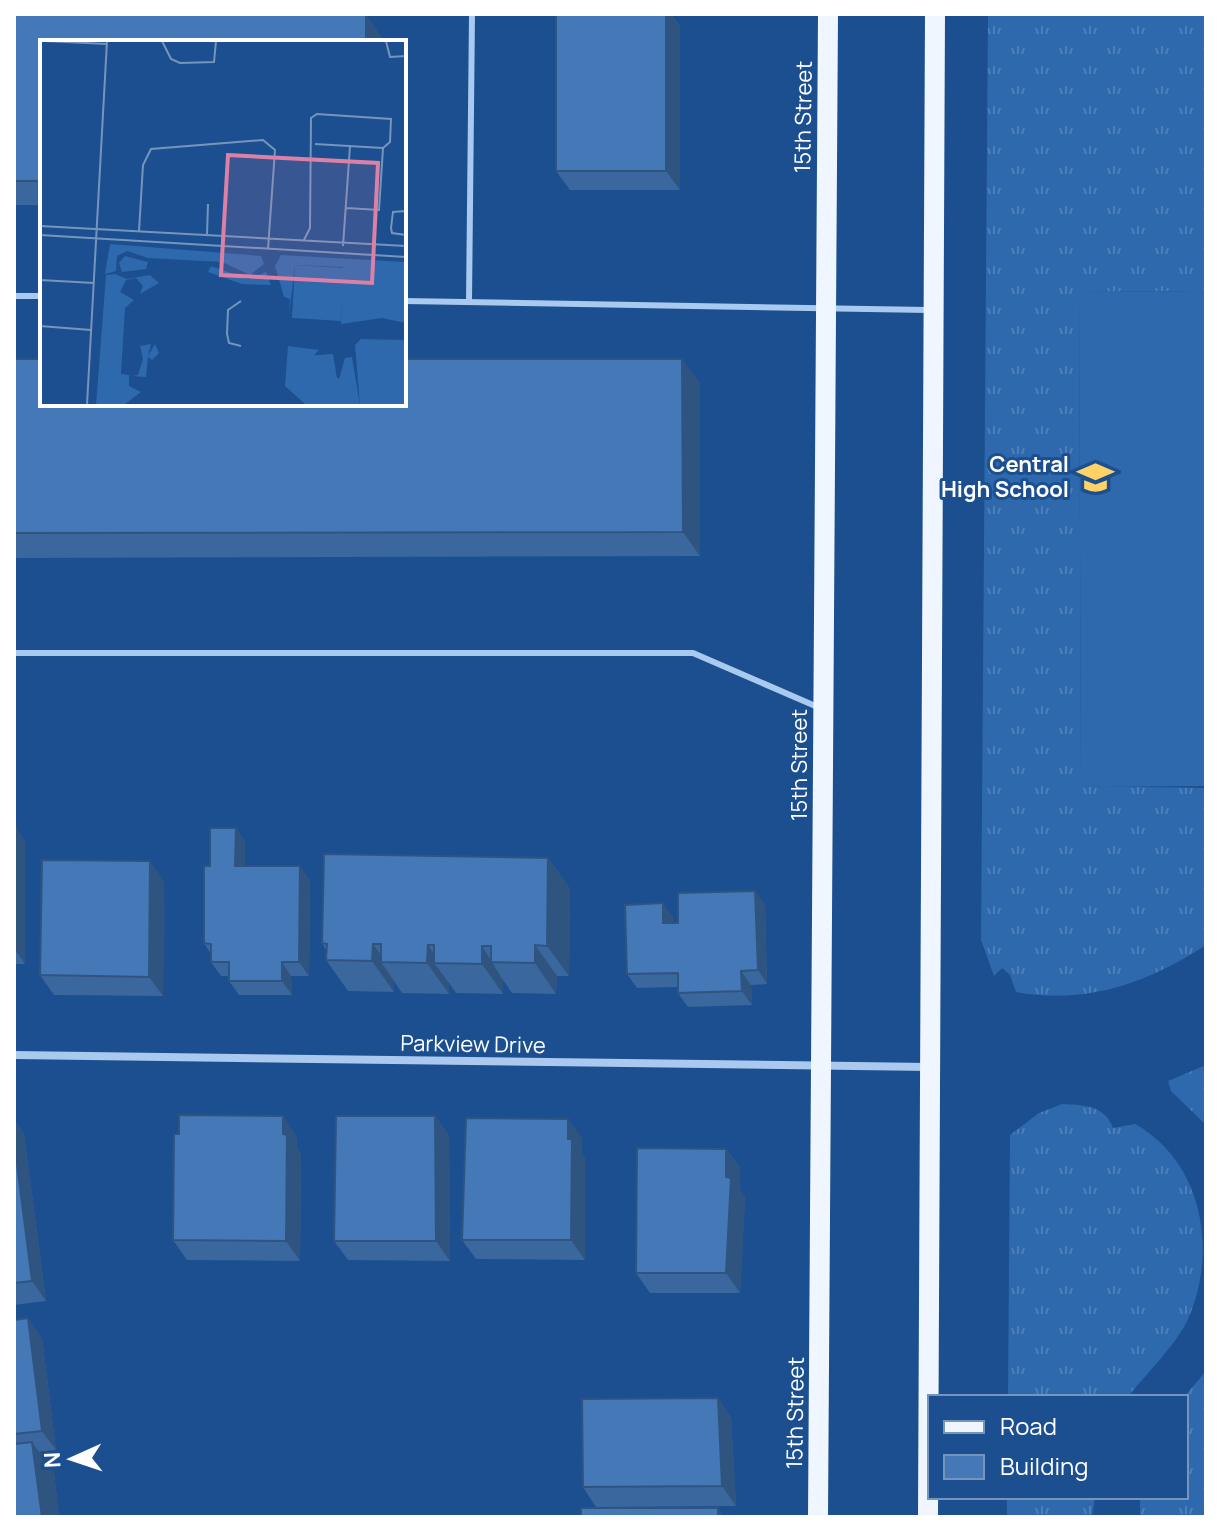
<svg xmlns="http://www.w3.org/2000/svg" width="1220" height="1531" font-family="Manrope,sans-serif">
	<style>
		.grass { fill: url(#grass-tufts) }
		.garden { fill: #2e69ad }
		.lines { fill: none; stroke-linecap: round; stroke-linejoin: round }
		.service { stroke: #a9c9ee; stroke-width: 6 }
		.minor { stroke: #a9c9ee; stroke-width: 8 }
		.primary { stroke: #f0f6ff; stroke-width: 20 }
		.wall { fill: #3a679d }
		.shaded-wall { fill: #305480 }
		.building { fill: #4478b7; stroke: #305480; stroke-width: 2 }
		.labels { text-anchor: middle; stroke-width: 6; stroke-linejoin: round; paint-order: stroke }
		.street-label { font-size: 22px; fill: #fff; stroke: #1b4f8f }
		.poi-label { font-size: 22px; font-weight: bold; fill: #fff; stroke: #1b4f8f; text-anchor: end }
		.inset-road { fill: none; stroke: #7695bc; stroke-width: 2 }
		.view { fill: #dd80a5; fill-opacity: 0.15; stroke: #dd80a5; stroke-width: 4 }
		.inset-edge { fill: none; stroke: #fff; stroke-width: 4 }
	</style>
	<defs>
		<pattern id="grass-tufts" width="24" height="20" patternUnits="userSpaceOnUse" patternTransform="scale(2)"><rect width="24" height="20" fill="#2e69ad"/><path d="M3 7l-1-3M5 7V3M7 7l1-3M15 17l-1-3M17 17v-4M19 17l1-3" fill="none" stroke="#4d80b9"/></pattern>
	</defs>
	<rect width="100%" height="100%" fill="#1b4f8f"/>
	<g class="grass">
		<path d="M988 14H1206V291L1079 292 1081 786 1206 788V945C1148 983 1086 1005 1016 992L1010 975 1002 968 994 976 981 940Z"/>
		<polygon points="1206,1065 1206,1125 1171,1091 1168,1081"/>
		<path d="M1062 1104C1083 1105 1105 1105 1113 1128L1135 1124C1203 1162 1218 1251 1188 1319 1177 1344 1145 1375 1128 1397H1008L1010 1135 1039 1113Z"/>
		<polygon points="1206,1371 1204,1517 1140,1517 1140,1497 1186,1497 1184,1397"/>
		<polygon points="1007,1497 1095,1497 1092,1517 1007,1517"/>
	</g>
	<polygon class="garden" points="1206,291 1206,786 1081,787 1079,292"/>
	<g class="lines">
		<g class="service">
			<polyline points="14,296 42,296"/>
			<polyline points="404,301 928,310"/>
			<polyline points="469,302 472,14"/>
			<polyline points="14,653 693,653 820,708"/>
		</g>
		<polyline class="minor" points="14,1055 929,1067"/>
		<g class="primary">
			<polyline points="818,1517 828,14"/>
			<polyline points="928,1517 935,14"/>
		</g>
	</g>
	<g class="wall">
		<polygon points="14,14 366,15 383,40 383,42 42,42 42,205 14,205"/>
		<polygon points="556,14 671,14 680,27 680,190 570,190 556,171"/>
		<polygon points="14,359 700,383 700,556 14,558"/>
		<polygon points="14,827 25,841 25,964 14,964"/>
		<polygon points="236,828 245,842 245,866 310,880 309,976 291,976 292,995 239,995 229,981 229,976 221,976 211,962 211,954 204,943 210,866"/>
		<polygon points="548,858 570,889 569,976 557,976 556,994 512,993 503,980 503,994 456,993 449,983 449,994 402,993 394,981 394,992 348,991 326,960 326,950 322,943"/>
		<polygon points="164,881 163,996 54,995 40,975"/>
		<polygon points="755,891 765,905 767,984 751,985 752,1005 688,1007 678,993 678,987 637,988 627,974 673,917 673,923 678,923"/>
		<polygon points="435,1116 449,1136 450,1261 348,1260 334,1241"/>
		<polygon points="14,1120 24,1134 46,1301 14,1305"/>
		<polygon points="296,1135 297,1148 301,1154 300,1261 187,1260 173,1240"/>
		<polygon points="582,1138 582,1154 585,1158 585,1260 476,1259 462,1240"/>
		<polygon points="726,1149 740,1168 740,1190 745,1197 740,1293 650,1293 636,1273"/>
		<polygon points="14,1320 42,1338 56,1450 39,1452 54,1473 59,1517 14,1517"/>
		<polygon points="718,1398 731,1418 736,1506 596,1507 583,1487"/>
	</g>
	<g class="shaded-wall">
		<polygon points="666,14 671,14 680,27 680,190 666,171"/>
		<polygon points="366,15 383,40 383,42 366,42"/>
		<polygon points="682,359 700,383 700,556 683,532"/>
		<polygon points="16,827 25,841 25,964 16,951"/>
		<polygon points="236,828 245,842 245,880 235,866"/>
		<polygon points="548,858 570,889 569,976 547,946"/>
		<polygon points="150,861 164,881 163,996 149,977"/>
		<polygon points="300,866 310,880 309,976 299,962"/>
		<polygon points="755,891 765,905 767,984 758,970"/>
		<polygon points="663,903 673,917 673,937 663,923"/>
		<polygon points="373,944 386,962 381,962 394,981 394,992 372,961"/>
		<polygon points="428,945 440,963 434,963 449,983 449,994 427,963"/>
		<polygon points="535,945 557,976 556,994 535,963"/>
		<polygon points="482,946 503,980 503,994 482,964"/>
		<polygon points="282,962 291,976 292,995 282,981"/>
		<polygon points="741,971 751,985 752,1005 742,991"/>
		<polygon points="283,1116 296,1135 297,1148 301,1154 300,1261 286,1241"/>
		<polygon points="435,1116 449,1136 450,1261 436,1241"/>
		<polygon points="568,1119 582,1138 582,1154 585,1158 585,1260 571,1240"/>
		<polygon points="14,1120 24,1134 46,1301 32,1281 14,1141"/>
		<polygon points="726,1149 740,1168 740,1190 745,1197 740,1293 726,1273"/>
		<polygon points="28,1318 42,1338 56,1450 42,1431"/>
		<polygon points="718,1398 731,1418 736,1506 722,1486"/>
		<polygon points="32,1442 54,1473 59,1517 42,1517"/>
		<polygon points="718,1508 724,1517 718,1517"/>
	</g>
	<g class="building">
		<polygon points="14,14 366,15 366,42 42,42 42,181 14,181"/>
		<rect x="556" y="14" width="110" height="157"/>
		<polygon points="14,359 42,359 42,404 404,404 404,359 682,359 683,532 14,533"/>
		<polygon points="14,827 16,827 16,951 14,950"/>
		<polygon points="210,828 236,828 235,866 300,866 299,962 282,962 282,981 229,981 229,962 211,962 211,944 204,943 204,866 210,866"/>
		<polygon points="324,854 548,858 547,946 535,945 535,963 491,962 491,946 482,946 482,964 434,963 434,945 428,945 427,963 381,962 381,944 373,944 372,961 326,960 327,944 322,943"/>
		<polygon points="42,860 150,861 149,977 40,975"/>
		<polygon points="755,891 758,970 741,971 742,991 678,993 678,973 627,974 625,905 663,903 663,923 678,923 678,893"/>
		<polygon points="179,1115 283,1116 283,1134 287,1135 286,1241 173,1240 174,1134 179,1134"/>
		<polygon points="336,1116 435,1116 436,1241 334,1241"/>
		<polygon points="466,1118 568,1119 568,1139 572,1139 571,1240 462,1240"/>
		<polygon points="14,1141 32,1281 14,1283"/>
		<polygon points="637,1148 726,1149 726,1177 731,1178 726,1273 636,1273"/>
		<polygon points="28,1318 42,1431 14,1434 14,1320"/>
		<polygon points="718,1398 722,1486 583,1487 582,1399"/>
		<polygon points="32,1442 42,1517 14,1517 14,1444"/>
		<rect x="581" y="1508" width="137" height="9"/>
	</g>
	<defs>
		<symbol id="school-bare" viewBox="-9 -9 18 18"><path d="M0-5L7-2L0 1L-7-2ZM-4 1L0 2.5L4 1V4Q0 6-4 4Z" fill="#ffd166" stroke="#1b4f8f" stroke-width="2.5" paint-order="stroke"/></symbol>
	</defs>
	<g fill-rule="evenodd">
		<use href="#school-bare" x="1070" y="452" width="51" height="51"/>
	</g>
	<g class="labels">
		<g class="street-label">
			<text transform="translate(803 117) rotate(-89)" y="8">15th Street</text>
			<text transform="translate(799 765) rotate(-90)" y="8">15th Street</text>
			<text transform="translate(473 1044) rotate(1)" y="8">Parkview Drive</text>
			<text transform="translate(795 1413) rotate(-89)" y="8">15th Street</text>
		</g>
		<g class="poi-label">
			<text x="1069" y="472">Central<tspan x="1069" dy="25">High School</tspan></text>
		</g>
	</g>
	<g transform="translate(40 40)">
		<rect width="366" height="366" fill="#1b4f8f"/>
		<path d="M70 204 221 216 224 224 210 235 182 222 108 218 87 211 77 216 76 231 65 234ZM241 215 366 222V283L342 278 301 284 303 227 255 225 249 276 250 259 244 257 235 226ZM85 216 108 222 106 229 82 232 79 223ZM171 226 208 239 226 232 231 245 202 244 168 232ZM75 234 87 239 110 235 119 243 100 254 103 246 96 238 86 240 80 252 94 260 85 268 81 334 89 335V346L101 352 84 365H56L66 235ZM111 304 108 316 115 304 119 313 112 320 108 317 106 337 91 336 98 335 103 319 100 306ZM248 306 279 310 273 316 299 339 305 318 312 317 320 365H266L245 346Z" fill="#2e69ad"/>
		<path d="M255 225 304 228 301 281 252 278ZM321 299 366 300V365H320L315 305ZM293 314 301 363 268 356 254 340 248 317Z" fill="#2e69ad"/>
		<path class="inset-road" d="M5 1 67 4M122 1 131 19 140 23 174 22 176 1M346 1 350 17 366 16M275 104 343 108M366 171 353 172 351 188 352 193 366 195M0 186 366 206M99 191 103 125 111 109 223 100 235 110 228 209M167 194 168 164M0 195 366 217M264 200 270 188 271 78 277 74 351 79 350 102 343 108 339 170 306 168M303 206 310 106M0 240 54 243M201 261 188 270 187 294 189 303 201 306M0 286 51 290M47 365 67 1"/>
		<path class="view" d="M188 115 338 123 332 243 181 235Z"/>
		<rect width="366" height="366" class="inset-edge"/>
	</g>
	<rect width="1220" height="1531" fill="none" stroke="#ffffff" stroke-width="32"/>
	<rect x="928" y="1395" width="260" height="104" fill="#1b4f8f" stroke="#7695bc" stroke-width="2"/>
	<rect x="944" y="1421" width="40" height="12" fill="#f0f6ff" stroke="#7695bc" stroke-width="2"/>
	<text x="1000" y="1435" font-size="24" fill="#ffffff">Road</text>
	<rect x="944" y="1455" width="40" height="24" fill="#4478b7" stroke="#7695bc" stroke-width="2"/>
	<text x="1000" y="1475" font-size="24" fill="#ffffff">Building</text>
	<g transform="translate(72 1459) rotate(267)" stroke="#1b4f8f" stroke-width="6" paint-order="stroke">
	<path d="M0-6L14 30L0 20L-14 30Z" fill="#ffffff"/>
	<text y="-12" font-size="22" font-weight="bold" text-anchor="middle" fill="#ffffff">N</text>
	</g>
</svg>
